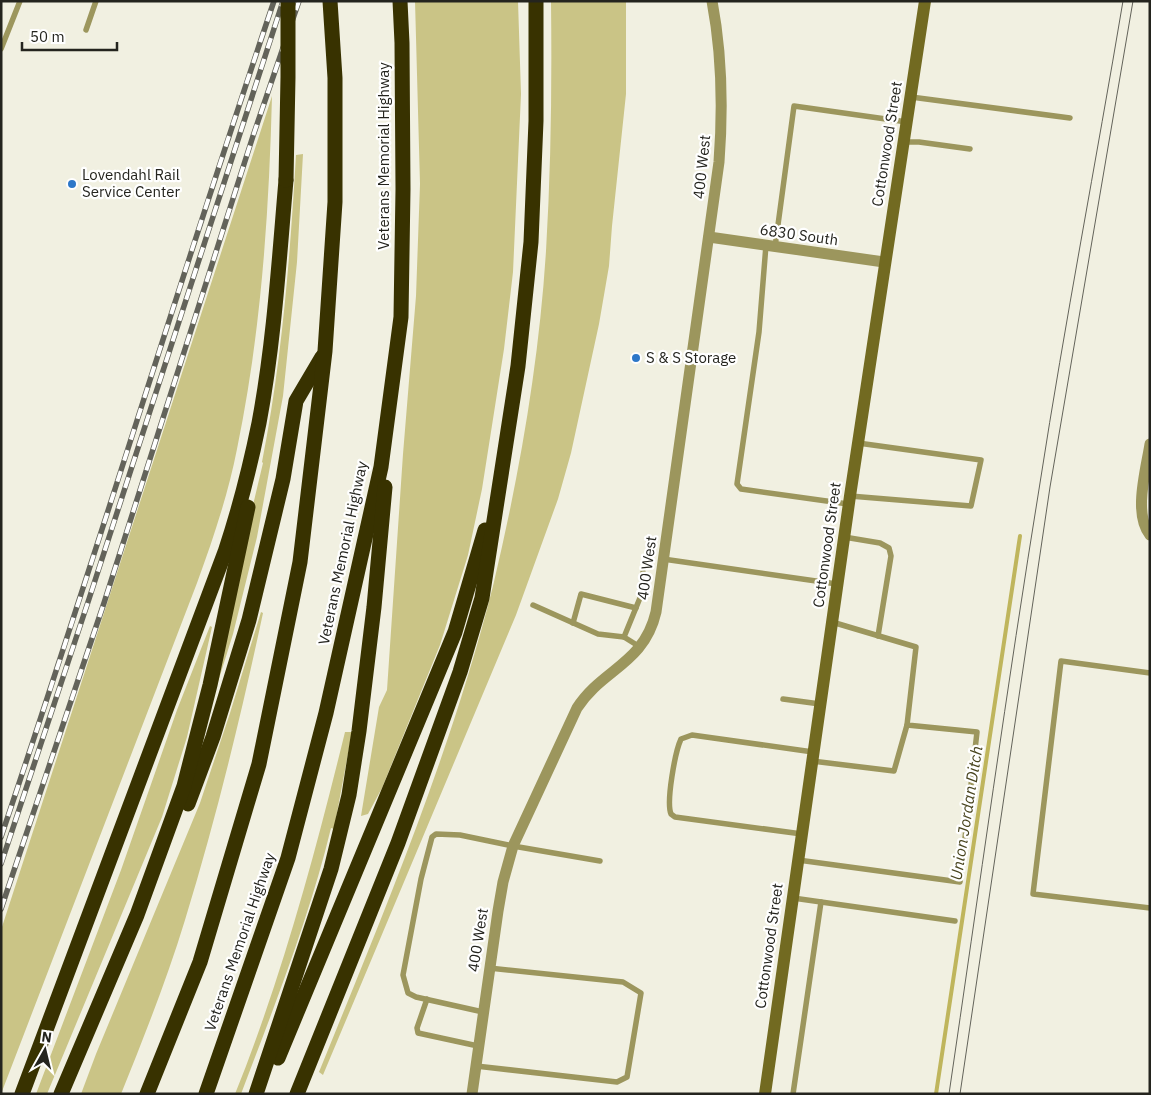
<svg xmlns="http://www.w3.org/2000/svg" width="1151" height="1095" font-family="'IBM Plex Sans',sans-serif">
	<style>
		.green { fill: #cac486 }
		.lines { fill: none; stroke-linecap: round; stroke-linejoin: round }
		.stream { stroke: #bfb55c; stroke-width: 4 }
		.lane { stroke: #9c965d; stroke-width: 5.5 }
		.street { stroke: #9c965d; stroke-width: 11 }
		.secondary { stroke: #726a21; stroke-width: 12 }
		.highway { stroke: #383200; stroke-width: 15 }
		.tram { stroke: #63635a; stroke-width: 1 }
		.rail-casing { stroke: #63635a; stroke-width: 5.5 }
		.rail { stroke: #fff; stroke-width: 4; stroke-dasharray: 11; stroke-linecap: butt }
		.highway-bridge { stroke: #383200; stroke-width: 15 }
		.poi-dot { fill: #2d77c8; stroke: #fff; stroke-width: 2 }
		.labels { text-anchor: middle; stroke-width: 4.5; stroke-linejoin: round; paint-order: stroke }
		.street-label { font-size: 15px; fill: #24241e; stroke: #fff }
		.poi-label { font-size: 15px; fill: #24241e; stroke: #fff; text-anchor: start }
		.water-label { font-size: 16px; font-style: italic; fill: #49451f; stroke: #fff }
	</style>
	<rect width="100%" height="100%" fill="#f1f0e1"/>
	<g class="green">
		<polygon points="415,1 518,1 521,94 513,272 504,349 482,489 468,555 440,645 382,788 368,814 361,816 379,707 387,690 403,454 416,296 420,184"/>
		<path d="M551 1H626V94L612 226 609 266 599 324 571 453 558 499 516 615 323 1075 319 1072C384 912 451 753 493 586 519 477 539 363 546 251 551 168 552 85 551 1Z"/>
		<path d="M272 96C269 214 261 333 237 449 228 495 213 539 197 583L1 1094V930Z"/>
		<path d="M303 154 297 262 283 396 257 537 233 634 212 701 255 506 253 505 263 463 262 462C282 361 290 257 296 155Z"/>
		<path d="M261 612 263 613C241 716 216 819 185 920 167 979 144 1037 121 1094H81L96 1054 200 803 230 713Z"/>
		<polygon points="210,626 212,627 187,737 162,817 47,1094 36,1094 121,870 177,710"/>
		<path d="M345 732H352L334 829 331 828C309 919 274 1007 241 1094H235C282 977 315 854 345 732Z"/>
	</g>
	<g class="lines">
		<polyline class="stream" points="936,1094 1020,536"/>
		<g class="lane">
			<polyline points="86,30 96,1"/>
			<polyline points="1,49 20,1"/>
			<polyline points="911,97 1070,118"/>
			<polyline points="904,142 919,142 970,149"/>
			<polyline points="766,245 759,332 737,484 741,489 848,504"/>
			<polyline points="775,247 794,106 907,122"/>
			<polyline points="850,496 971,506 981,460 858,443"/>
			<polyline points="844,537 880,543 889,548 891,556 878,636"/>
			<polyline points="663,559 837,584"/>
			<polyline points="533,605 598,634 624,637"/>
			<polyline points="573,623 581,594 636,608"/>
			<polyline points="640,647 624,637 642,593 643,572"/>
			<polyline points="1150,673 1061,661 1033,894 1150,908"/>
			<polyline points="783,699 820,704"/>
			<polyline points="812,761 894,771 907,725"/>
			<path d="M802 834 675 817 671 814C666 802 675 752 681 739L692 735 813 752"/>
			<polyline points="798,860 960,882 977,732 907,725 916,647 832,622"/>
			<polyline points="793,898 955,921"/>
			<polyline points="427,999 417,1028 418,1033 478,1046"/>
			<polyline points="483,1012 416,997 408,993 403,975 421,879 432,837 436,834 460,835 513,846 600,861"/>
			<polyline points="476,1066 617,1082 627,1077 641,993 623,982 489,968"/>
			<polyline points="793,1094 821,902"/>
		</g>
		<g class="street">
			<polyline points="709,237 884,262"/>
			<path d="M1150 444C1146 470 1133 514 1150 535"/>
			<path d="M472 1094 498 911 503 882 513 846 577 708C602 669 644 664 656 612L719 162C723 109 722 54 712 1"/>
		</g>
		<polyline class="secondary" points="765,1094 850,496 925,1"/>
		<g class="highway">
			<polyline points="188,804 213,737 249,620 283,479 296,401 322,357"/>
			<polyline points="278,1058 455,632 485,530"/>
			<path d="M22 1094 225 552C239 510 250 467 259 423 274 343 279 261 286 180"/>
			<polyline points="61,1094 137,915 184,786 210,685 248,507"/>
			<polyline points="147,1094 200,962 259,764 300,562 325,351 335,202 335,78 330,1"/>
			<polyline points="206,1094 288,858 326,713 381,467 401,317 403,189 402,43 400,1"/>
			<polyline points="256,1094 331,869 349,795 359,731 374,607 385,487"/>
			<polyline points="297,1094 398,843 460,672 482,598 518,366 531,242 536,121 536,1"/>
		</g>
		<g class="tram">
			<path d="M949 1094C979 890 1007 686 1040 483 1065 322 1096 162 1123 1"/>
			<polyline points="960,1094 1050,487 1133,1"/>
		</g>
		<defs>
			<g id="rail">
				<path d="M1 837C95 559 180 279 274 1"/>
				<polyline points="1,864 89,599 283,1"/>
				<polyline points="1,909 104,603 253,136 299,1"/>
			</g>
		</defs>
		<use href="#rail" class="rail-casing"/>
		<use href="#rail" class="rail"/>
		<polyline class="highway-bridge" points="286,180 288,77 288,1"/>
	</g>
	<g class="poi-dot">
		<circle cx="72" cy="184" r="5"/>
		<circle cx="636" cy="358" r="5"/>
	</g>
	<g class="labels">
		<g class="street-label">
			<text transform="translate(887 144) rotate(-81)" y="5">Cottonwood Street</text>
			<text transform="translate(384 156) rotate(-90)" y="5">Veterans Memorial Highway</text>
			<text transform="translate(702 167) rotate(-84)" y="5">400 West</text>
			<text transform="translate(799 235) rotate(8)" y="5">6830 South</text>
			<text transform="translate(827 545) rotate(-82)" y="5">Cottonwood Street</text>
			<text transform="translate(343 553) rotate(-78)" y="5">Veterans Memorial Highway</text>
			<text transform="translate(647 568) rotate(-82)" y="5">400 West</text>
			<text transform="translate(478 940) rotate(-81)" y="5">400 West</text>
			<text transform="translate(240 942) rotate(-71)" y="5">Veterans Memorial Highway</text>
			<text transform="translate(769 946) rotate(-82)" y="5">Cottonwood Street</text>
		</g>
		<g class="poi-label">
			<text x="82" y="180">Lovendahl Rail<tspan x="82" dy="17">Service Center</tspan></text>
			<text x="646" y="363">S &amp; S Storage</text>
		</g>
		<g class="water-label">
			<text transform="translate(966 813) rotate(-81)" y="6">Union Jordan Ditch</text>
		</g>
	</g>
	<rect width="1151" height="1095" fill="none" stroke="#24241e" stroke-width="5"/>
	<g transform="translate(45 1050) rotate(8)" stroke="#ffffff" stroke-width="4" paint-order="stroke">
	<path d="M0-4L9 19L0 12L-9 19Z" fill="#24241e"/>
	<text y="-8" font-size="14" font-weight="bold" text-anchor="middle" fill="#24241e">N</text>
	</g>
	<path d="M22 42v8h95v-8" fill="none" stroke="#24241e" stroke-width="2.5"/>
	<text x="30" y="42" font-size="15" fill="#24241e" stroke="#ffffff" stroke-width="4" paint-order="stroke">50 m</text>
</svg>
